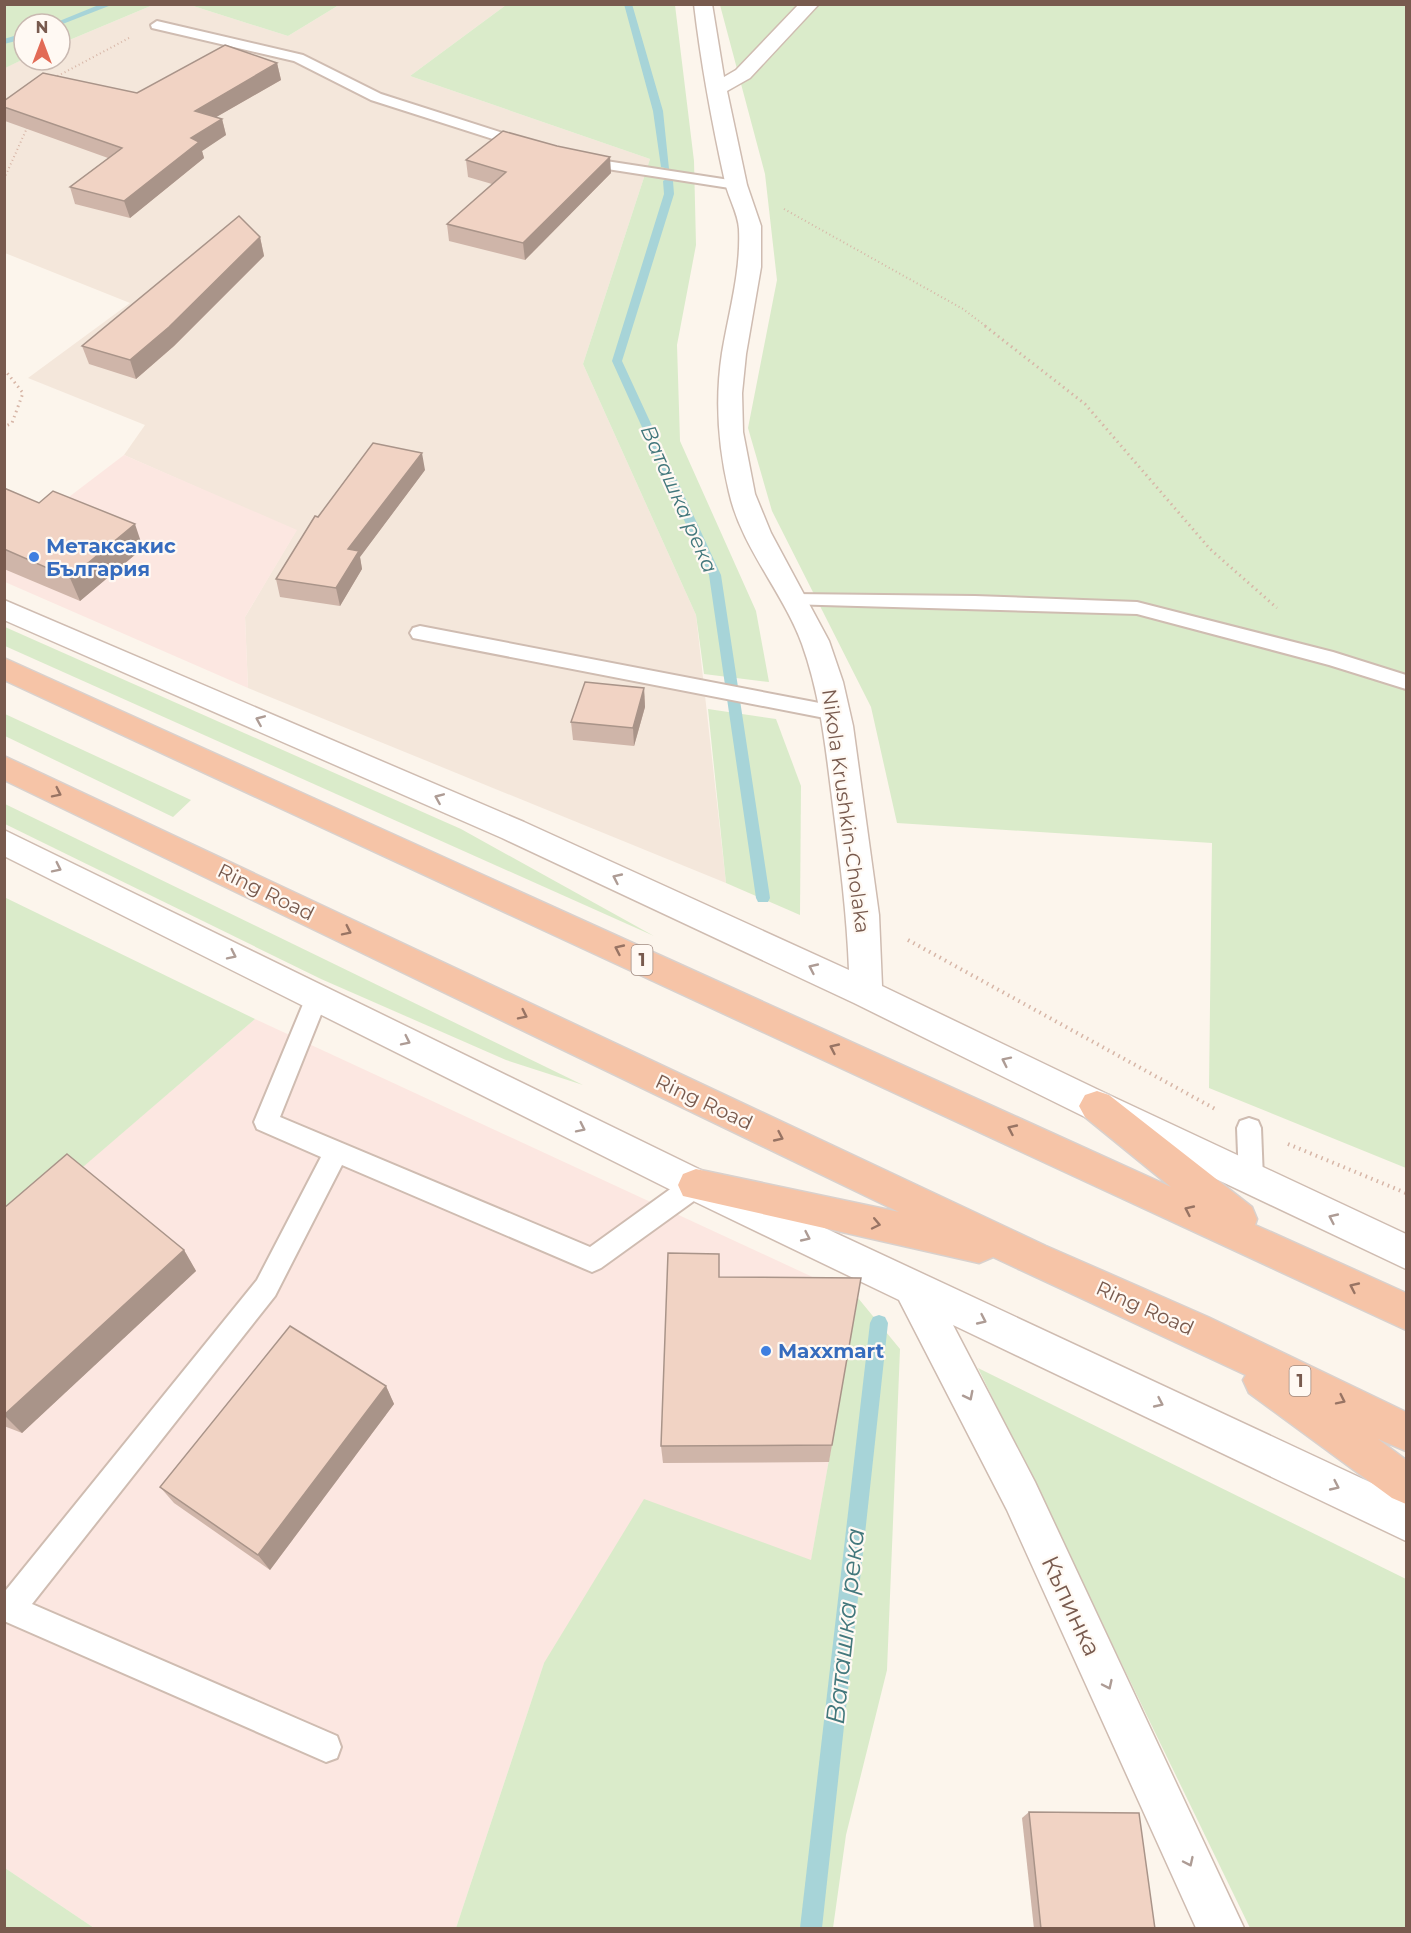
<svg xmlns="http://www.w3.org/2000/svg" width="1411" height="1933" font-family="Montserrat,sans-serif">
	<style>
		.residential { fill: #f4e7db }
		.commercial { fill: #fce7e1 }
		.green { fill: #daebca }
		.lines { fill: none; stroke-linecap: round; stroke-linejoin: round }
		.stream { fill: #a7d4d8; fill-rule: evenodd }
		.service-casing { stroke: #cfbcb1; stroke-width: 4 }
		.minor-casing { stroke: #cfbcb1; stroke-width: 3 }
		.trunk-casing { stroke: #d9d1cd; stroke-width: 3 }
		.path-far2 { stroke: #d7b6a7; stroke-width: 2; stroke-dasharray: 1 3; stroke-linecap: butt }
		.path-far1 { stroke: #d7b6a7; stroke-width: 3; stroke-dasharray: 1.5 4; stroke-linecap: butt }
		.path { stroke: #d7b6a7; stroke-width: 4; stroke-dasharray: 1.5 4.5; stroke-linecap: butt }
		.service { fill: #fff; fill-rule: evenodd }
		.minor { fill: #fff; fill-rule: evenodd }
		.trunk { fill: #f6c4a7; fill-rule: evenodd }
		.wall { fill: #cfb5a9 }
		.shaded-wall { fill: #a99489 }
		.building { fill: #f1d3c4; stroke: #a99489; stroke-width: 1.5 }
		.oneway { stroke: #ae9c95 }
		.oneway2 { stroke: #987464 }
		.shop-dot { fill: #3f7fe0; stroke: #fff9f3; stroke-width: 2 }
		.labels { text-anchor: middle; stroke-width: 4.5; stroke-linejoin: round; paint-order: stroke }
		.shield { fill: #fff9f3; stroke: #a08a80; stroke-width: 1.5 }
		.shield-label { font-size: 18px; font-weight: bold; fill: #785a4e }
		.shop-label { font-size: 20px; font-weight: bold; fill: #366cbe; stroke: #fff9f3; text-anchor: start }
		.street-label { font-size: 20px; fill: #785a4e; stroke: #fff9f3 }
		.water-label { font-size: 21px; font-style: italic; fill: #42777c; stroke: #fff9f3 }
		.near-street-label { font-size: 24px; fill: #785a4e; stroke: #fff9f3 }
		.near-water-label { font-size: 26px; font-style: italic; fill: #42777c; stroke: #fff9f3 }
	</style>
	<rect width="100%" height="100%" fill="#fcf5ec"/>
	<polygon class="residential" points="153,5 190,5 288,36 339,5 506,5 410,76 650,159 583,364 696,615 726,883 248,688 245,617 296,531 124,455 145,425 28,378 130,303 5,253 4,68 24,59 60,60 60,44"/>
	<g class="commercial">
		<polygon points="124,455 297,530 245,617 248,688 5,582 4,509 40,519"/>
		<polygon points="255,1019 858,1298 811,1561 544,1663 456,1928 94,1928 5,1868 4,1234"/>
	</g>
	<g class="green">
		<polygon points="5,4 153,4 153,5 60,44 60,24 24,24 24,59 5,68"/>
		<polygon points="190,5 339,4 339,5 288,36"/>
		<polygon points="506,5 675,5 694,161 696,245 677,345 680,441 756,611 769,682 704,674 696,615 583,364 650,159 410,76"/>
		<polygon points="720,5 1406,5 1406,1168 1209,1088 1212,843 897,823 871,707 772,511 748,428 777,280 765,174"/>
		<polygon points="5,627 461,829 654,936 5,646"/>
		<polygon points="708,709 776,719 801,786 800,915 726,883"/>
		<polygon points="4,714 5,714 191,800 173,817 5,736"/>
		<polygon points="4,804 5,804 583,1085 506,1060 321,979 5,824"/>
		<polygon points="4,897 255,1019 5,1234 4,1234"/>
		<polygon points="858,1298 900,1349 887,1670 846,1835 833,1928 456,1928 544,1663 644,1499 811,1560"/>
		<polygon points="978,1368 1406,1579 1406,1928 1250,1928"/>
		<polygon points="5,1868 94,1928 5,1928"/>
	</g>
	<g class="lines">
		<g class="stream">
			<polygon points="101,4 114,4 60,25 52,24"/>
			<polygon points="624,4 632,4 663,111 669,169 661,167 653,111"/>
			<polygon points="24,33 24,39 4,44 4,39"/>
			<polygon points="668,178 673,181 674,194 622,361 721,575 770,898 768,902 758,902 756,898 709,575 612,361 664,194 663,181"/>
			<polygon points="879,1315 885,1317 888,1323 822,1928 800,1928 870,1323 873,1317"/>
		</g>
		<defs>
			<g id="service">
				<polygon points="157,21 303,55 381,94 531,142 533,145 526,149 521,148 371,100 294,61 152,28 151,25"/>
				<polygon points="580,157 736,181 743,185 736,189 575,164 573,161"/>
				<polygon points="793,594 975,596 1137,602 1333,652 1406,675 1406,689 1329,665 1137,614 786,604 784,600 786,596"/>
				<polygon points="420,626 835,706 842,708 845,713 842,718 835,720 413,638 410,633 413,628"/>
				<polygon points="317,988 325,990 328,997 280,1117 590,1247 687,1177 696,1174 705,1177 708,1185 705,1193 601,1268 592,1272 342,1165 275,1296 32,1604 337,1736 341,1747 337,1758 326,1762 4,1621 4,1590 6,1590 257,1280 321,1157 257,1129 254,1122 306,997 309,990"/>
				<polygon points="1249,1118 1258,1121 1261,1128 1263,1179 1260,1187 1251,1190 1242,1187 1239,1179 1237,1128 1240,1121"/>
			</g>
			<g id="minor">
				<path d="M694 4H712L724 77 736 70 799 4H819L750 78 727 91 747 185 761 226V267L746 354 742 393 743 432 755 494 771 533 829 641 843 682 853 726 879 915 882 986 1109 1095 1406 1234V1269L1085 1117 854 1003 502 838 4 620V600L524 822 849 970C847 915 840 861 833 806 826 751 821 697 802 644 783 592 741 547 729 492 718 446 715 399 722 353 729 311 741 272 739 229 738 213 728 197 725 182 712 123 701 64 694 4Z"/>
				<polygon points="4,830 709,1174 1406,1499 1406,1541 953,1325 1035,1482 1244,1928 1196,1928 1007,1510 899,1300 683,1196 4,856"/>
			</g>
			<g id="trunk">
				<polygon points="4,658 1171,1187 1085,1117 1079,1106 1085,1095 1097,1091 1109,1095 1252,1207 1257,1219 1255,1225 1406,1293 1406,1330 4,680"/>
				<polygon points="4,756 1046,1246 1208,1317 1406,1412 1406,1451 1378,1439 1406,1460 1406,1504 1392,1498 1249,1393 1243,1380 1246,1375 993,1257 979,1263 683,1196 678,1185 683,1174 696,1169 899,1212 4,780"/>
			</g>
		</defs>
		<use href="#service" class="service-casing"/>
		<use href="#minor" class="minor-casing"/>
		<use href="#trunk" class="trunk-casing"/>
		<g class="path-far2">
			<polyline points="54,78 129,38"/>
			<polyline points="4,98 13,100"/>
			<polyline points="4,179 27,128 25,125"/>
			<polyline points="784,209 963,309 987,327"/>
		</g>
		<g class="path-far1">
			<polyline points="985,326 1085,404 1210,549 1277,608"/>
			<polyline points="4,369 23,393 12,423 4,427"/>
		</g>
		<g class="path">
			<polyline points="908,940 1217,1110"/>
			<polyline points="1288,1144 1406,1193"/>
		</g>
		<use href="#service" class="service"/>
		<use href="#minor" class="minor"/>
		<use href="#trunk" class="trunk"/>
	</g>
	<g class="wall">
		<polygon points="277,63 281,80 216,117 222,119 226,135 202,151 204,158 130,218 75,204 70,187 108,158 5,121 4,119 4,101 137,93"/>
		<polygon points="466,160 611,173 525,260 449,241 447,224 492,184 468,177"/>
		<polygon points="260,237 264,256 174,346 136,379 89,364 82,346"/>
		<polygon points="425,470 360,557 362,569 340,606 280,597 276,579 318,517"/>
		<polygon points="4,488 143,548 80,601 4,569"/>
		<polygon points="644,688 645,707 634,746 573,740 571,722"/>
		<polygon points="4,1208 184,1250 196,1271 22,1433 4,1426"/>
		<polygon points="719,1277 861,1278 829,1462 663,1463 661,1446"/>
		<polygon points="386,1386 394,1404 270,1570 174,1503 160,1487"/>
		<polygon points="1029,1812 1155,1929 1034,1929 1022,1818"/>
	</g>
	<g class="shaded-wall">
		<polygon points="277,63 281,80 199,127 195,111"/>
		<polygon points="222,119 226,135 202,151 204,158 130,218 124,201 191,138"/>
		<polygon points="610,157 611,173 525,260 523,243"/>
		<polygon points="260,237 264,256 174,346 136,379 130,360"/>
		<polygon points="422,453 425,470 360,557 362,569 340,606 336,588 348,549"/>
		<polygon points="135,524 143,548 80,601 70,578"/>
		<polygon points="644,688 645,707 634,746 633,728"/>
		<polygon points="184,1250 196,1271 22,1433 4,1415"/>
		<polygon points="386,1386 394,1404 270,1570 258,1555"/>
	</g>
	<g class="building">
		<polygon points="225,45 277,63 195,111 222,119 191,138 199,142 124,201 70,187 122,148 4,107 4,101 43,73 137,93"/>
		<polygon points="503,131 557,146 610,157 523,243 447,224 506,172 466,160"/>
		<polygon points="239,216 260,237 169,327 130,360 82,346"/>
		<polygon points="373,443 422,453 348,549 359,551 336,588 276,579 315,516 318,517"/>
		<polygon points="4,488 39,503 53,491 135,524 70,578 4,549"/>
		<polygon points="585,682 644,688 633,728 571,722"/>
		<polygon points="67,1154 184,1250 4,1415 4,1208"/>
		<polygon points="668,1253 719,1254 719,1277 861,1278 832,1445 661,1446"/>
		<polygon points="290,1326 386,1386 258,1555 160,1487"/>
		<polygon points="1029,1812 1139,1813 1155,1929 1041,1929"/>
	</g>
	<defs><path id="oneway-chevron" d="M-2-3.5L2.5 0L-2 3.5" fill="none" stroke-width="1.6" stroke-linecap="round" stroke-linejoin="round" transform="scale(1.5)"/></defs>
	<g class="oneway">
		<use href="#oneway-chevron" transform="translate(260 720) rotate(-157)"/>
		<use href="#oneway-chevron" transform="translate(439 798) rotate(-157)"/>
		<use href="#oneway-chevron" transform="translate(57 868) rotate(26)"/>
		<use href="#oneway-chevron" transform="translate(617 878) rotate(-155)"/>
		<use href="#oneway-chevron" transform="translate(232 955) rotate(26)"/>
		<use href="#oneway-chevron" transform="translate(813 968) rotate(-155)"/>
		<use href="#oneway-chevron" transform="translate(406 1041) rotate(26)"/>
		<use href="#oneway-chevron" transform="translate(1006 1061) rotate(-154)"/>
		<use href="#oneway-chevron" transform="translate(581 1128) rotate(26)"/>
		<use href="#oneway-chevron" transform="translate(1333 1218) rotate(-155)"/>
		<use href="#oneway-chevron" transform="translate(806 1237) rotate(25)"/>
		<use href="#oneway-chevron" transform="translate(982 1320) rotate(25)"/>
		<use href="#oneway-chevron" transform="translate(969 1396) rotate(63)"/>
		<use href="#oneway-chevron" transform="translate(1159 1403) rotate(25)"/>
		<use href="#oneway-chevron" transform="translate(1335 1486) rotate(25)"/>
		<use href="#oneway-chevron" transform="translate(1108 1685) rotate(65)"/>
		<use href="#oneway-chevron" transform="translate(1189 1862) rotate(65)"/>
	</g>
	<g class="oneway2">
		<use href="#oneway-chevron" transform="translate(57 793) rotate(26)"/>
		<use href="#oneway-chevron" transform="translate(347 931) rotate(26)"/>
		<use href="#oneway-chevron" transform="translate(619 949) rotate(-155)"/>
		<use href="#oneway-chevron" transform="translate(523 1015) rotate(26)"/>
		<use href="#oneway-chevron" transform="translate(834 1048) rotate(-155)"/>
		<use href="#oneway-chevron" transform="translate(1012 1129) rotate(-155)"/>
		<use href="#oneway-chevron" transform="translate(779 1137) rotate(25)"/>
		<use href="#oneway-chevron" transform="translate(1189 1210) rotate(-155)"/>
		<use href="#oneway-chevron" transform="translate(876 1224) rotate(12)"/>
		<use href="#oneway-chevron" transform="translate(1354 1287) rotate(-155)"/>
		<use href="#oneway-chevron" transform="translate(1341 1400) rotate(26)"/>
	</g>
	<g class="shop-dot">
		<circle cx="34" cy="557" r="6"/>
		<circle cx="766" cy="1351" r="6"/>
	</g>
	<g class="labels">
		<g class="shield">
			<rect x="631.5" y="945" width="21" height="30" rx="4.5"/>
			<rect x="1289.5" y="1366" width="21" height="30" rx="4.5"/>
		</g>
		<g class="shield-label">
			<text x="642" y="966">1</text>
			<text x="1300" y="1387">1</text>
		</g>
		<g class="shop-label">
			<text x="46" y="553">Метаксакис<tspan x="46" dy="23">България</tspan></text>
			<text x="778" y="1358">Maxxmart</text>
		</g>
		<g class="street-label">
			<text transform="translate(846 811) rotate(82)" y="7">Nikola Krushkin-Cholaka</text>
			<text transform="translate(266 892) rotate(26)" y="7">Ring Road</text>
			<text transform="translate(704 1102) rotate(25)" y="7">Ring Road</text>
			<text transform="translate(1145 1308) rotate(24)" y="7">Ring Road</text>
		</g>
		<g class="water-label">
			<text transform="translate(679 499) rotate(66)" y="7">Ваташка река</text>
		</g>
		<g class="near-street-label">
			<text transform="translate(1071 1606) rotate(65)" y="8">Къпинка</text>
		</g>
		<g class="near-water-label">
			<text transform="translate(845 1626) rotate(-84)" y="9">Ваташка река</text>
		</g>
	</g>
	<rect width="1411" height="1933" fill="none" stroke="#785a4e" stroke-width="12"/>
	<g transform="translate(42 42)"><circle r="28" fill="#fff9f3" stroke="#c9b9b1" stroke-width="1.5"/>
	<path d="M0-4.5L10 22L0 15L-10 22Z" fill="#e26b56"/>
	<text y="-9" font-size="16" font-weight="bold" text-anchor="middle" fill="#785a4e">N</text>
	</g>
</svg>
